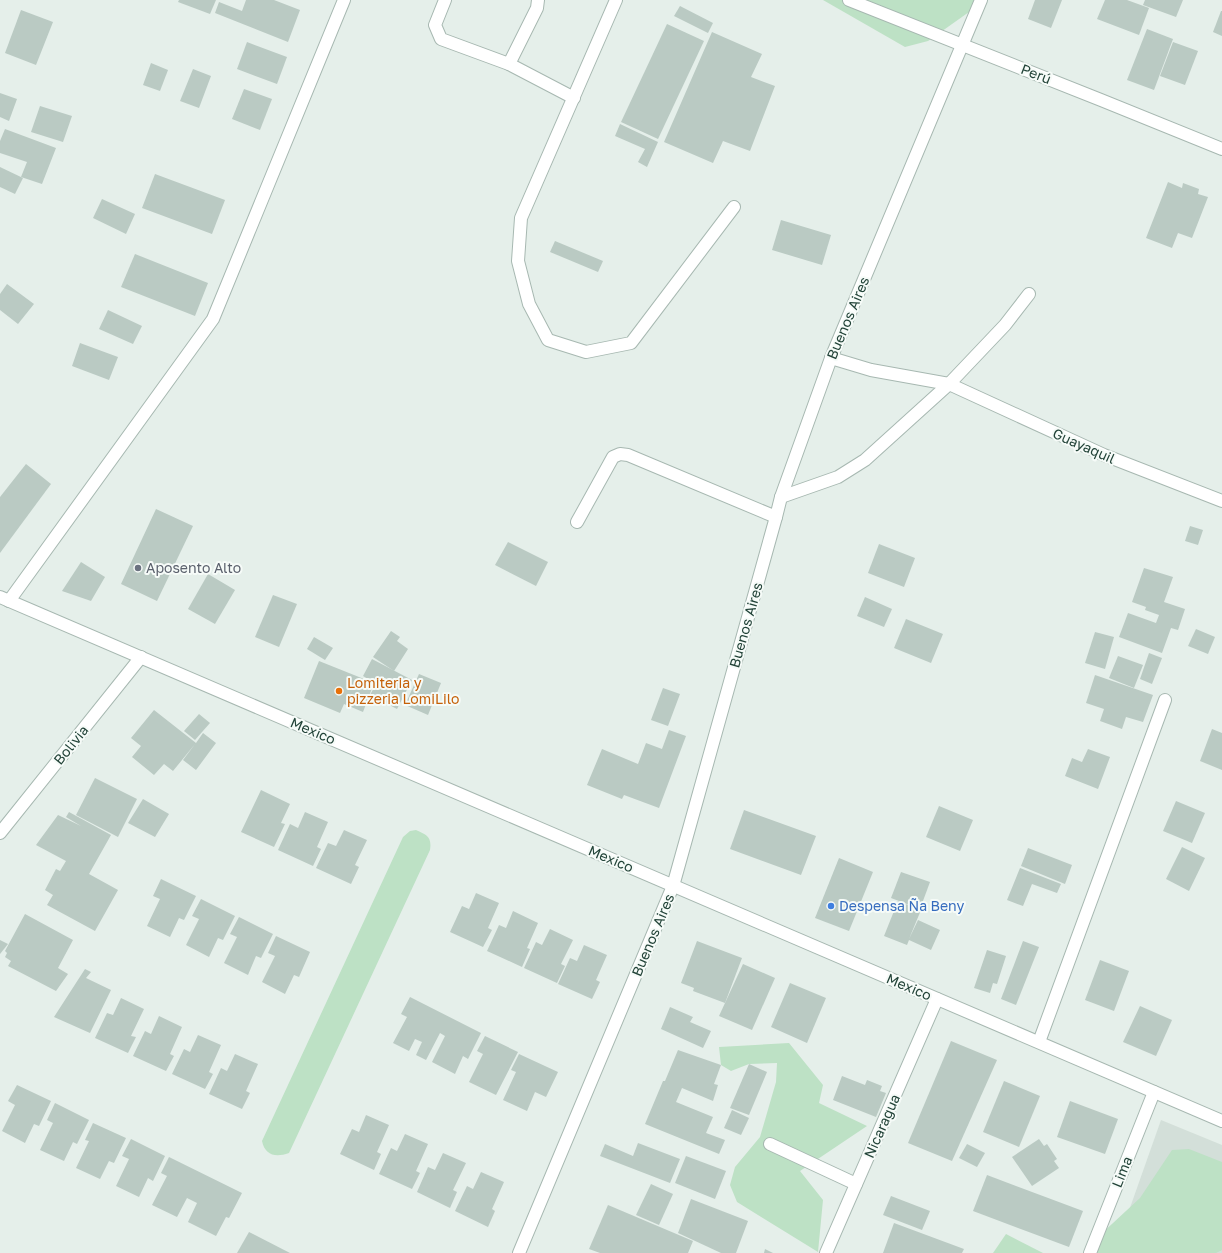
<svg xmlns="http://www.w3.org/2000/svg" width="1222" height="1253" font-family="'Golos Text',sans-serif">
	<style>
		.built { fill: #d3dfd9 }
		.green { fill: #bde1c5 }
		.building { fill: #bacac3 }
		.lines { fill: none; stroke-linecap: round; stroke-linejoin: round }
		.minor-casing { stroke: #a7b8b1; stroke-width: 14 }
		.minor { stroke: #fff; stroke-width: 12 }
		.worship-dot { fill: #6b7280; stroke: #f6fbf8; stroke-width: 1.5 }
		.food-dot { fill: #e8710a; stroke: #f6fbf8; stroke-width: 1.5 }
		.shop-dot { fill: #3f7fe0; stroke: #f6fbf8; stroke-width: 1.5 }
		.labels { text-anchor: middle; stroke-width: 4; stroke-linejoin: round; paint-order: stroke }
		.street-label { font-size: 14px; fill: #224338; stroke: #f6fbf8 }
		.worship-label { font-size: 14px; fill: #5b616d; stroke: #f6fbf8; text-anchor: start }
		.food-label { font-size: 14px; fill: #c56008; stroke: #f6fbf8; text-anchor: start }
		.shop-label { font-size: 14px; fill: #366cbe; stroke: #f6fbf8; text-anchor: start }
	</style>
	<rect width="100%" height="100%" fill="#e5efea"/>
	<polygon class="built" points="1161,1120 1222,1145 1222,1253 1114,1253"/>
	<g class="green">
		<polygon points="823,0 986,0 928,41 905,47"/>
		<path d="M416 830C427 835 432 837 430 850L289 1153C275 1158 265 1155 262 1141L403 837 410 831Z"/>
		<polygon points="789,1043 823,1085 819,1103 867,1126 800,1171 823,1200 818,1252 737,1202 730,1185 735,1167 760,1137 776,1082 777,1063 749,1064 731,1071 721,1065 719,1047"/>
		<polygon points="1189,1149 1222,1162 1222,1250 1216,1253 1096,1253 1099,1236 1140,1198 1172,1150"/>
		<polygon points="1006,1234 1043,1253 993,1253"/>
	</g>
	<g class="building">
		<polygon points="179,0 216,0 210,14 178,2"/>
		<polygon points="246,0 274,0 300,10 288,42 215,13 219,2 242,11"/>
		<polygon points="1035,0 1062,0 1051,28 1028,19"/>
		<polygon points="1105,0 1127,0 1149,8 1139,35 1097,19"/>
		<polygon points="1145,0 1183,0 1176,17 1143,5"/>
		<polygon points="680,6 713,23 708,33 674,16"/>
		<polygon points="21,10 53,22 36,65 5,53"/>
		<polygon points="1221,11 1222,11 1222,36 1213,32"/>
		<polygon points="667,24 704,41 658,139 621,122"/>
		<polygon points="1147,29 1173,39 1154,90 1127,80"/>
		<polygon points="712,32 762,54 751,77 775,86 750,151 723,141 713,163 664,142"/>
		<polygon points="247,42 287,57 277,84 237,69"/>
		<polygon points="1173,42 1198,51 1185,85 1160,76"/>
		<polygon points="151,63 168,70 160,91 143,85"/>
		<polygon points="193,69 211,76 199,108 180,101"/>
		<polygon points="244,89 272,99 260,130 232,119"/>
		<polygon points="0,93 17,99 9,121 0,117"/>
		<polygon points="40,106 72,116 63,142 31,132"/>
		<polygon points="620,124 658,142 647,167 638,162 645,149 615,136"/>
		<polygon points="5,129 56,148 42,184 21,177 27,162 0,153 0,141"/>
		<polygon points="0,167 23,178 15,194 0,187"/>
		<polygon points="155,174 225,200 212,234 142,208"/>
		<polygon points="1168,182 1182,188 1183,183 1199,189 1198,194 1208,197 1192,238 1178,233 1172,248 1146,238"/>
		<polygon points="102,199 135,214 126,234 93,218"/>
		<polygon points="781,220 831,235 822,265 772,250"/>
		<polygon points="555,241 603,261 598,272 550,252"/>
		<polygon points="135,254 208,283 195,316 121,287"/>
		<polygon points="7,284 34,304 18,324 0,310 0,294"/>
		<polygon points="108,310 142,326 133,344 99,329"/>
		<polygon points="80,343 118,357 109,380 72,366"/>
		<polygon points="26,464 51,484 0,553 0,497"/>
		<polygon points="156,509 193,526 157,601 121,584"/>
		<polygon points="1190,526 1203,530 1198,545 1185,541"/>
		<polygon points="508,542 548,562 536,586 495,565"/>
		<polygon points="879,544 915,558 904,587 868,573"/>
		<polygon points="81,562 105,577 91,601 62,591"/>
		<polygon points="1144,568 1173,577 1164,602 1185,609 1178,630 1171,628 1162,653 1119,637 1128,613 1156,623 1159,615 1145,610 1146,607 1132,602"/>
		<polygon points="208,574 235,590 215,624 188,609"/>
		<polygon points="273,595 297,604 279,647 255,637"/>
		<polygon points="865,597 892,609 884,627 857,616"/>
		<polygon points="906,619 943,634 931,663 894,648"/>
		<polygon points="1196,629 1215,637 1208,654 1188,646"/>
		<polygon points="391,631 400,637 397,641 408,649 394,671 373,657"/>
		<polygon points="1095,632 1114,637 1105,669 1085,663"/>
		<polygon points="314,637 333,648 325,660 307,649"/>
		<polygon points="1149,653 1162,658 1152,684 1140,679"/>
		<polygon points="1118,656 1143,665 1134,688 1109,678"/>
		<polygon points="372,659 412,680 397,709 370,695 376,684 363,676"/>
		<polygon points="319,661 374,683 363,712 344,704 340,713 304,698"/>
		<polygon points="419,674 441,683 428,715 405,705"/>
		<polygon points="1095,675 1153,695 1143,722 1126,717 1122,729 1100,721 1104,709 1086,703"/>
		<polygon points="663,688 680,694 668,726 651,720"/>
		<polygon points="154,710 196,743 203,733 216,743 196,770 183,760 195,744 173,771 164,764 154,775 132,757 141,746 131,738"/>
		<polygon points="199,714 210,723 195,740 184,731"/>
		<polygon points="1212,729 1222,733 1222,770 1200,761"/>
		<polygon points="669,730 686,736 659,808 624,795 622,799 587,785 602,749 638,764 646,743 662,749"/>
		<polygon points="1088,749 1110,757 1098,789 1065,776 1072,758 1082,762"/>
		<polygon points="95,778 137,799 118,837 76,815"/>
		<polygon points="261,790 290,804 281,823 285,824 274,847 241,832"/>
		<polygon points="143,799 169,814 155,837 128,823"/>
		<polygon points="1176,801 1205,813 1192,843 1163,831"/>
		<polygon points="939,806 973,820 960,851 926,837"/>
		<polygon points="744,810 816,836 801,875 730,849"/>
		<polygon points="69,812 111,835 89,874 118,890 95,931 47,905 53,895 45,890 56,869 60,871 66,861 36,845 58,815 81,826 66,817"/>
		<polygon points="305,812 328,822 317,847 321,849 313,866 278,850 290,824 298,828"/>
		<polygon points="344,830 367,840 355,865 359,867 351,884 316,868 328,843 336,846"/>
		<polygon points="1182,847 1205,858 1189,891 1166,879"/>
		<polygon points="1028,848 1072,865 1065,884 1021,866"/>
		<polygon points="839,858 873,872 849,931 815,918"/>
		<polygon points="1020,868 1061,884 1057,893 1032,884 1023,906 1007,900"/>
		<polygon points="901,872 930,882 920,909 891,898"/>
		<polygon points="161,879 196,896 184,920 179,918 170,937 147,926 160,899 153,896"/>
		<polygon points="476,893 499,903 488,928 492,930 483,947 450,932 462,906 469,909"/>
		<polygon points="201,899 235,916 223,940 218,938 209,957 186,945 199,919 192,916"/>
		<polygon points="898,901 921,910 909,939 918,920 940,930 931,950 909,940 907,945 884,936"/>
		<polygon points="513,911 538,923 527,948 530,949 522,967 487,951 499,925 506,928"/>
		<polygon points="25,914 73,940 58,968 68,974 56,991 8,966 11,961 5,957 7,953 5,951"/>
		<polygon points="239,917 273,934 261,958 256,956 248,975 224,963 237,937 230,934"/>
		<polygon points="550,929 573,940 561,964 565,966 557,983 524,968 536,942 542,945"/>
		<polygon points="276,936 310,952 299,977 294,975 285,994 262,982 275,956 268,953"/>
		<polygon points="0,940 8,944 0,954"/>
		<polygon points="697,941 742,958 725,1003 693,991 694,988 681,983"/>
		<polygon points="1023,941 1039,947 1016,1005 1001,999"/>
		<polygon points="584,945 607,955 596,980 600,982 592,999 558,984 570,958 577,961"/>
		<polygon points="987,950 1006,956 997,984 993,983 990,993 974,988"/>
		<polygon points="1100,960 1129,971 1114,1011 1085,1000"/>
		<polygon points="743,964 775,978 752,1030 719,1016"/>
		<polygon points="85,969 91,972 86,978 111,990 90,1033 54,1017"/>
		<polygon points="790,983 826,998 807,1043 771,1027"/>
		<polygon points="410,997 481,1033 468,1059 463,1056 455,1074 432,1062 445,1036 440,1033 426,1060 416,1055 422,1042 415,1039 409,1051 393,1043 407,1017 401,1014"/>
		<polygon points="121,998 144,1009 131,1036 136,1037 128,1053 95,1038 107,1013 113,1015"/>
		<polygon points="1140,1006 1172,1020 1156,1056 1123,1042"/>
		<polygon points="670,1007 693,1017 690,1022 711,1031 703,1048 661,1029"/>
		<polygon points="159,1016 182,1027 170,1054 174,1056 166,1071 133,1056 145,1031 151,1034"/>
		<polygon points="198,1035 221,1045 209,1072 213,1074 205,1089 172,1074 184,1049 190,1052"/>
		<polygon points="485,1036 518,1052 496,1095 469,1082 483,1054 477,1051"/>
		<polygon points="951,1041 997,1060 952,1161 908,1143"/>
		<polygon points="678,1050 721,1065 714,1084 718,1085 713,1101 682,1088 676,1102 713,1117 706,1133 725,1140 719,1154 645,1124 663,1081 665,1081"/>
		<polygon points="235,1054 258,1064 246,1091 250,1093 242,1109 209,1094 221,1068 227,1071"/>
		<polygon points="519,1054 558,1072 546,1097 535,1092 527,1111 503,1100 516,1072 511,1070"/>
		<polygon points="749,1064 767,1072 749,1115 730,1108"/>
		<polygon points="842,1076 865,1085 867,1080 882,1086 880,1091 886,1093 876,1117 833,1100"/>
		<polygon points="1004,1081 1040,1096 1019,1147 983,1132"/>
		<polygon points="17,1085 51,1101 39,1126 34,1124 25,1143 2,1131 15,1105 8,1101"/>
		<polygon points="1070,1101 1118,1119 1105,1154 1057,1137"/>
		<polygon points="55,1103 89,1120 77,1144 73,1142 64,1161 40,1150 53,1123 47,1120"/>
		<polygon points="732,1110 749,1118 741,1135 724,1128"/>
		<polygon points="366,1115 389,1125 377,1152 381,1154 374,1170 340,1154 352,1129 359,1132"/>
		<polygon points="93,1123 126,1138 114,1163 109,1161 100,1179 76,1168 89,1141 85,1140"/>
		<polygon points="405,1134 428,1144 416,1171 420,1173 412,1189 379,1174 391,1148 397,1151"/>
		<polygon points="131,1139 165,1156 153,1181 148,1178 139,1197 116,1186 129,1159 122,1156"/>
		<polygon points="1039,1139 1044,1146 1047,1144 1057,1159 1054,1161 1059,1168 1032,1186 1012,1157"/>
		<polygon points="638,1143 680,1159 670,1183 600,1156 605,1144 633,1156"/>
		<polygon points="967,1144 985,1153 977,1167 959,1158"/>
		<polygon points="443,1153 466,1163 453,1190 457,1192 450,1208 417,1192 428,1167 435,1170"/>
		<polygon points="686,1156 726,1171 715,1199 675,1183"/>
		<polygon points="169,1157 242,1193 229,1218 226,1217 216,1236 188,1222 197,1203 187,1198 177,1217 152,1205 167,1176 161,1173"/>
		<polygon points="481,1172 504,1182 492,1209 495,1211 488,1227 455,1211 467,1186 473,1189"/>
		<polygon points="987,1175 1083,1211 1069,1247 973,1211"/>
		<polygon points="651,1184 673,1194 659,1225 636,1215"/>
		<polygon points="891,1196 930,1211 922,1230 883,1215"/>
		<polygon points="691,1199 748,1221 736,1253 721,1253 678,1233"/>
		<polygon points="608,1205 693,1241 688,1253 600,1253 589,1249"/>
		<polygon points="894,1223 964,1249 962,1253 883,1253"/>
		<polygon points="249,1232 290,1253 237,1253"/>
		<polygon points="765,1249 773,1253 764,1253"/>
	</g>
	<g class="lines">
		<defs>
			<g id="minor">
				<polyline points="445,0 435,25 441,39 509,64 574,98"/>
				<polyline points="616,0 521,218 518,261 529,304 548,340 586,352 631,343 734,207"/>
				<polyline points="849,0 1101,100 1222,149"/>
				<polyline points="509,64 537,8 538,0"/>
				<polyline points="831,358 871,370 949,384 1104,455 1222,501"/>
				<polyline points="781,497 838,477 865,460 949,384 1005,325 1029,294"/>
				<polyline points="577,522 613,457 620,454 628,455 776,517"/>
				<polyline points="0,597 1222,1121"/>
				<polyline points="9,601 213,319 344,0"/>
				<polyline points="0,833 141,657"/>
				<polyline points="1039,1042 1165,700"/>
				<polyline points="770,1144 856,1184"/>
				<polyline points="519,1253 673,886 776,517 781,497 831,358 981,0"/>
				<polyline points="826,1253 937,999"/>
				<polyline points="1090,1253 1154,1092"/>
			</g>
		</defs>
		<use href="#minor" class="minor-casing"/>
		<use href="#minor" class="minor"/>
	</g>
	<circle class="worship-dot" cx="138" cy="568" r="4"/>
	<circle class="food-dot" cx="339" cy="691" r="4"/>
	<circle class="shop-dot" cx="831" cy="906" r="4"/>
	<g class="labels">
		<g class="street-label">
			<text transform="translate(1036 74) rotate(21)" y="5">Perú</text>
			<text transform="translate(848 318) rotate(-67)" y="5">Buenos Aires</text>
			<text transform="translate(1084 446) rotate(24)" y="5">Guayaquil</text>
			<text transform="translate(746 625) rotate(-74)" y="5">Buenos Aires</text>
			<text transform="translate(313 731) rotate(23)" y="5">Mexico</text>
			<text transform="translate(71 745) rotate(-51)" y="5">Bolivia</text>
			<text transform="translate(611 859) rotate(23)" y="5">Mexico</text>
			<text transform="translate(653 935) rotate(-67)" y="5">Buenos Aires</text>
			<text transform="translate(909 987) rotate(23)" y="5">Mexico</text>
			<text transform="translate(882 1126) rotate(-66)" y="5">Nicaragua</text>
			<text transform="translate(1122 1172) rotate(-68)" y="5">Lima</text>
		</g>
		<g class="worship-label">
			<text x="146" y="573">Aposento Alto</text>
		</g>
		<g class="food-label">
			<text x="347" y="688">Lomiteria y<tspan x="347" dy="16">pizzeria LomiLilo</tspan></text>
		</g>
		<g class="shop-label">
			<text x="839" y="911">Despensa Ña Beny</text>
		</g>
	</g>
</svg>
